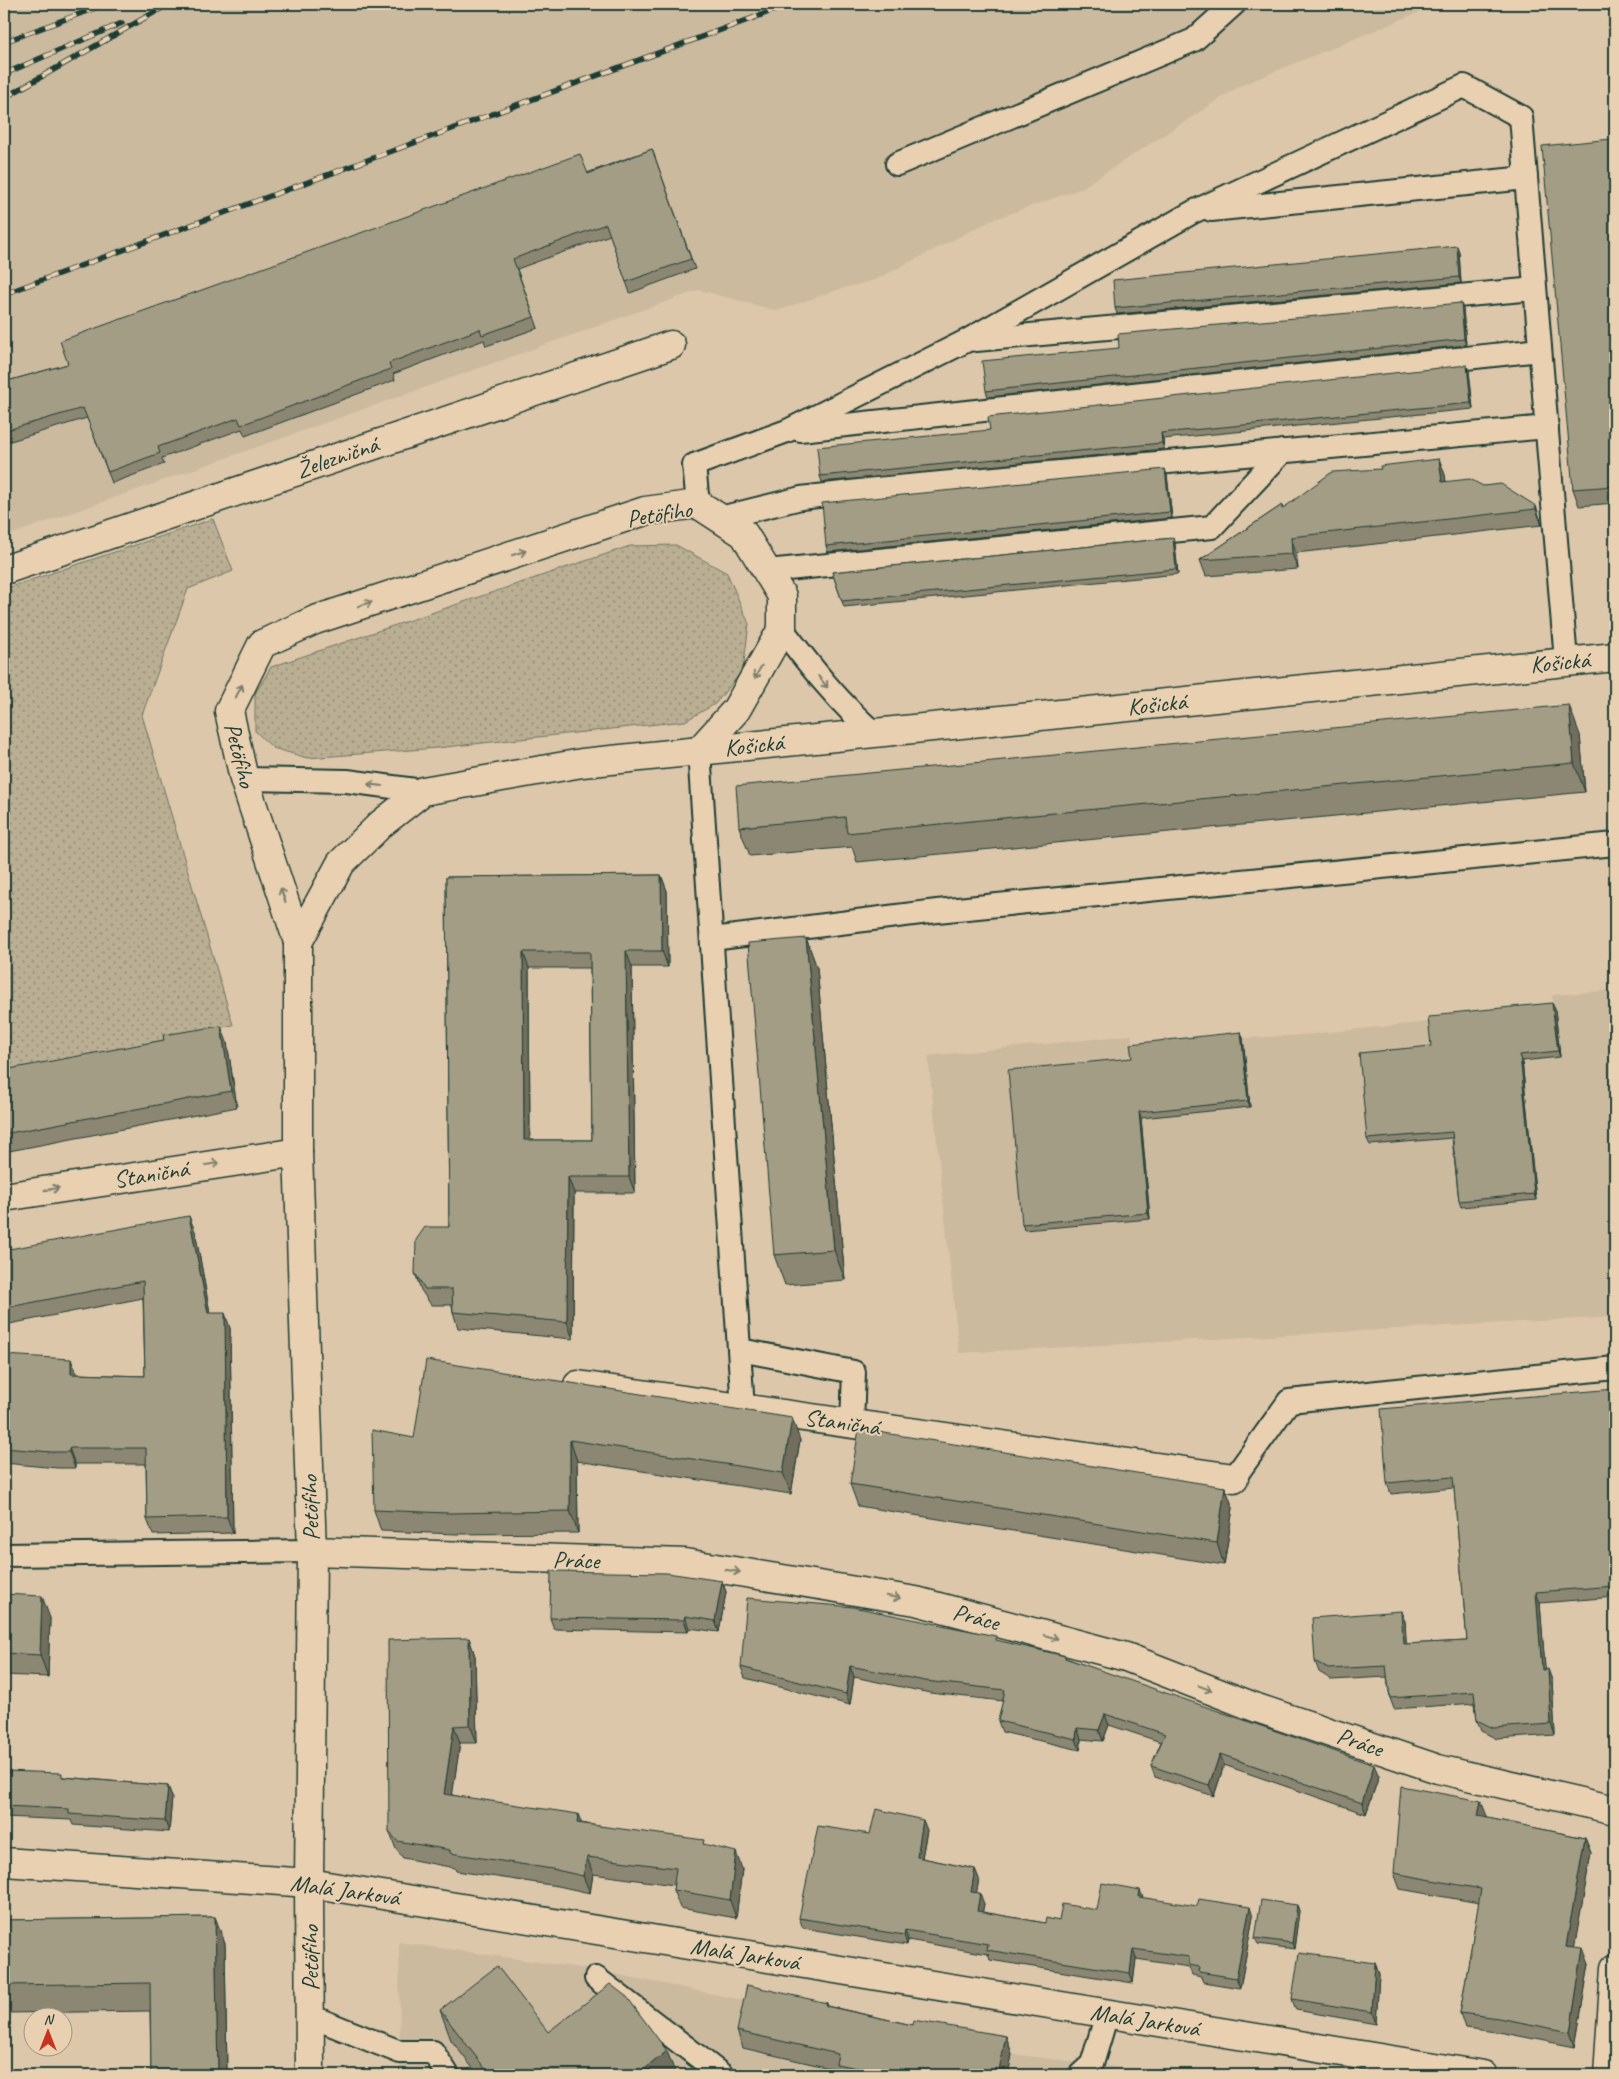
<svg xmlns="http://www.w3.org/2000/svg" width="1619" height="2079" font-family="Caveat,sans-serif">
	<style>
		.built { fill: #ccba9f }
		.grass { fill: url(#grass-dots); stroke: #6c7664 }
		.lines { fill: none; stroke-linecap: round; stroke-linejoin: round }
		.lane-casing { stroke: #1f3d34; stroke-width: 26 }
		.street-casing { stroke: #1f3d34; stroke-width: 31 }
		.lane { stroke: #e9d0b1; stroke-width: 22 }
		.street { stroke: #e9d0b1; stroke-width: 28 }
		.rail-casing { stroke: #1f3d34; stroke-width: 5.5 }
		.rail { stroke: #e9d0b1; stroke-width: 4; stroke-dasharray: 11; stroke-linecap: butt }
		.wall { fill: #8c8772; stroke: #1f3d34; fill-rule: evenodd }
		.shaded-wall { fill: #726e5d; stroke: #1f3d34 }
		.building { fill: #a39d85; stroke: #1f3d34; fill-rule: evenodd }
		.oneway { stroke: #7a7f6c }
		.labels { text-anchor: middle; stroke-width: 4; stroke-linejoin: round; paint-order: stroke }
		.street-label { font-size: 24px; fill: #1f3d34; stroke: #e9d0b1 }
	</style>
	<defs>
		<pattern id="grass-dots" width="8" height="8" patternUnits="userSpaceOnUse" patternTransform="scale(1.25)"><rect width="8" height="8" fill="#baae93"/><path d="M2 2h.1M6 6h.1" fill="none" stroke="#978f79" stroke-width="1.8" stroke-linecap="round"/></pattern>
	</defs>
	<rect width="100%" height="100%" fill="#ddc7aa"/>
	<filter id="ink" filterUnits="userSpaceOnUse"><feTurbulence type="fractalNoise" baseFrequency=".02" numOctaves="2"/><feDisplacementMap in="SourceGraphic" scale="10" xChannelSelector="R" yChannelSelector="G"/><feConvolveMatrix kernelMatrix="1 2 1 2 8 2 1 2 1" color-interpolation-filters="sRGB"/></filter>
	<g filter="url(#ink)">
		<g class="built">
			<polygon points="4,4 1439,4 1240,86 1080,189 992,220 875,280 840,289 777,311 699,290 4,537"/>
			<polygon points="1615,990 1615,1317 959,1353 928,1056 1132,1035 1132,1049 1243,1038 1301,1035 1554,1009 1552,995"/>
			<polygon points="399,1942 589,1969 1012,2054 1178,2075 400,2075"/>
		</g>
		<g class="grass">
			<polygon points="213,519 233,571 188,589 142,715 233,1025 4,1074 4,589"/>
			<polygon points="676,545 727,573 749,624 743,670 715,704 685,721 437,748 307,758 273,748 255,731 255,694 271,667 630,546"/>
		</g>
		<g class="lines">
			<defs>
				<g id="lane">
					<polyline points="897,164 1194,40 1234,4"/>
					<polyline points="1211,210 1526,178"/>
					<polyline points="976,340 1535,289"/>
					<polyline points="800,430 1540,350"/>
					<polyline points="698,504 694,465 787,431 968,340 1193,212 1464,86 1521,117 1566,661"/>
					<polyline points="720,518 801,498 876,489 1547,427"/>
					<polyline points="767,571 1212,527 1283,451"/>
					<path d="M782 629C811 667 839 703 875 734"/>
					<polyline points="699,751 743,1409"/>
					<polyline points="244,779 347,781 423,791"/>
					<polyline points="712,939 937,911 1615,844"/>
					<polyline points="740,1350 854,1372 852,1424"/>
					<polyline points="1234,1478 1289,1401 1615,1368"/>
					<polyline points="4,1555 312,1551"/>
					<polyline points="596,1978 722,2075"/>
					<polyline points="310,2016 400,2052 433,2052 448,2075"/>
					<polyline points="1080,2075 1092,2064 1107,2014"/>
				</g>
				<g id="street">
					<polyline points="4,570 671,345"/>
					<polyline points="298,942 341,863 381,824 423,791 582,763 1615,657"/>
					<polyline points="4,1197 298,1152"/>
					<polyline points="578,1385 1234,1478"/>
					<polyline points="312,1551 685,1563 916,1601 1126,1657 1257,1708 1438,1769 1615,1810"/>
					<polyline points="4,1862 309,1883 1483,2075"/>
					<polyline points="310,2075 309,1883 312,1551 298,1152 298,942 244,779 229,711 262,644 315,620 645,511 698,504 744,534 782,596 782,629 736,710 699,751"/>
					<polyline points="1608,2075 1615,1968"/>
				</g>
			</defs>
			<use href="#lane" class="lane-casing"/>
			<use href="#street" class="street-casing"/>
			<use href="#lane" class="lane"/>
			<use href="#street" class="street"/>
			<defs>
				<g id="rail">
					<polyline points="4,42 106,4"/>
					<polyline points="4,74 122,23"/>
					<polyline points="4,98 169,4"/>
					<polyline points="4,294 791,4"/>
				</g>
			</defs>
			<use href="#rail" class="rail-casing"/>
			<use href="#rail" class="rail"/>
		</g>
		<g class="wall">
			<polygon points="1612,139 1615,149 1615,503 1579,506 1573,489"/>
			<polygon points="652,149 695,269 630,293 610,235 517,269 538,328 486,346 484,340 393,374 395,380 245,436 242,429 162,458 164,464 112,483 87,418 4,443 4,382 68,364"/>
			<polygon points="1457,246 1459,252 1461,283 1117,314 1115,308"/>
			<polygon points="1463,309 1466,345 988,397 986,391 1119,348"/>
			<polygon points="1469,371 1473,409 1163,439 1164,449 822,482 820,476 990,430"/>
			<polygon points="1439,459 1445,475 1446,482 1483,486 1536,506 1541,522 1542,525 1296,553 1298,569 1206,576 1200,560 1282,505 1283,509 1381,469"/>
			<polygon points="1167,475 1172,518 828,552 826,546"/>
			<polygon points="1173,538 1175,544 1178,574 844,607 832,572"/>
			<polygon points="1580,735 1585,792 857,862 852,847 750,856 739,827"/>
			<path d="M661 875 667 891 668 967H632L635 1193H574L573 1339 458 1328 453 1312 452 1305H431L421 1290 415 1273 449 1227 446 877ZM529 968H590L592 1140H530Z"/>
			<polygon points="806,938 817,968 845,1280 785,1285 774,1255"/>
			<polygon points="1555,1009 1560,1057 1522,1061 1536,1200 1461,1207 1459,1201 1452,1138 1370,1145 1367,1139 1431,1046"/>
			<polygon points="1241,1032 1243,1038 1250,1107 1141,1118 1150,1219 1024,1230 1022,1224 1132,1058"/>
			<polygon points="227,1042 237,1107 4,1152 4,1070"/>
			<polygon points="195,1231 210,1313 230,1328 233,1533 153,1535 147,1519 146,1464 75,1464 75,1468 57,1468 4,1463 4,1355 77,1374 145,1376 143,1298 4,1325 4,1250"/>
			<polygon points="1615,1389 1615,1597 1540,1603 1545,1669 1552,1680 1555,1735 1497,1739 1481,1731 1477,1720 1475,1703 1394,1709 1390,1698 1387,1677 1332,1680 1319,1672 1315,1661 1405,1621 1406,1644 1467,1641 1454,1488 1391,1494 1387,1483"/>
			<polygon points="414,1438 800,1440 791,1494 577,1461 578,1533 456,1534 381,1531 374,1510"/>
			<polygon points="850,1484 1225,1487 1233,1508 1224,1565 858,1506"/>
			<polygon points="722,1581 726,1592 719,1632 689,1628 688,1632 554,1629 550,1618"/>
			<polygon points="4,1594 50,1618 48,1677 4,1675"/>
			<polygon points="469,1638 475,1656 477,1743 460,1743 452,1795 581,1823 706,1845 742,1869 736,1918 680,1908 673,1890 674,1885 593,1874 590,1893 558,1886 456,1871 455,1868 403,1858 396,1849 389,1831"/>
			<polygon points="998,1641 1066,1658 1379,1776 1366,1814 1224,1765 1214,1796 1155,1777 1151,1766 1161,1742 1109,1725 1103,1741 1081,1739 1080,1750 1002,1732 998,1721 1003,1701 930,1693 854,1677 850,1705 745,1678 741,1667"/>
			<polygon points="4,1771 64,1777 168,1786 172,1797 169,1832 73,1825 71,1820 4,1817"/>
			<polygon points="1487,1816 1487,1818 1585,1838 1591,1853 1574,1947 1589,1964 1575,2047 1504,2033 1465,2028 1460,2013 1479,1903 1400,1889 1394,1873"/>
			<polygon points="927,1830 922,1858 975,1869 979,1879 976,1893 984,1904 982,1912 1045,1923 1059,1921 1143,1898 1253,1917 1240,1988 1203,1982 1201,1977 1192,1975 1189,1967 1136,1959 1133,1983 990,1960 988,1954 908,1940 907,1945 803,1928 799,1918 870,1834"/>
			<polygon points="1297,1905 1299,1911 1294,1949 1258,1944 1255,1938"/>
			<polygon points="215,1917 225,1944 227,2075 151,2075 150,2011 4,2013 4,1920"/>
			<polygon points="1375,1963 1379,1974 1376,2024 1296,2010 1292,1999"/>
			<polygon points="827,2003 828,2006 912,2025 1006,2036 1012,2054 1008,2075 840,2075 838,2070 743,2048 737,2031"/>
			<polygon points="440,2010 676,2075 478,2075 451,2040"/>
		</g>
		<g class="shaded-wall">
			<polygon points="1612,139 1615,149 1615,179"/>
			<polygon points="1457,246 1459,252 1461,283 1459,277"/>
			<polygon points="1461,303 1463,309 1466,345 1464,339"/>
			<polygon points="1467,365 1469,371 1473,409 1471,403"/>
			<polygon points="1161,433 1163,439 1164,449 1162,443"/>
			<polygon points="1439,459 1445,475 1448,498 1442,482"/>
			<polygon points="1165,469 1167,475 1172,518 1170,512"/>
			<polygon points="1536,506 1541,522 1542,525 1536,509"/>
			<polygon points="1291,537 1296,553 1298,569 1292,554"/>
			<polygon points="1173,538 1175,544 1178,574 1176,569"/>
			<polygon points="1569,705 1580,735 1585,792 1574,763"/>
			<polygon points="661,875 667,891 668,967 662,951"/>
			<polygon points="806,938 817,968 845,1280 834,1250"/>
			<polygon points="626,951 632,967 635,1193 629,1177"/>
			<polygon points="523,952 529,968 530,1156 524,1140"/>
			<polygon points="1552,1003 1555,1009 1560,1057 1558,1051"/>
			<polygon points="221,1026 227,1042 237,1107 231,1091"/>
			<polygon points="1241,1032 1243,1038 1250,1107 1248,1101"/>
			<polygon points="1520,1055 1522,1061 1536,1200 1534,1194"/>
			<polygon points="1139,1112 1141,1118 1150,1219 1148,1213"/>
			<polygon points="568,1177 574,1193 573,1339 567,1322"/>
			<polygon points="189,1216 195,1231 213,1329 208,1313"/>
			<polygon points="225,1313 230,1328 233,1533 227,1517"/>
			<polygon points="71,1359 77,1375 71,1374"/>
			<polygon points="792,1418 800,1440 791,1494 783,1473"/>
			<polygon points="570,1440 577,1461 578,1533 570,1511"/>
			<polygon points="69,1448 75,1464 75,1468 69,1452"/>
			<polygon points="1225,1487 1233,1508 1224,1565 1217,1543"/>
			<polygon points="722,1581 726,1592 719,1632 715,1621"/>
			<polygon points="1536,1592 1540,1603 1546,1680 1542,1670"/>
			<polygon points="42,1596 50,1618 48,1677 40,1655"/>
			<polygon points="1401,1611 1405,1621 1407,1655 1403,1644"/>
			<polygon points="685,1616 689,1628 688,1632 684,1620"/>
			<polygon points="469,1638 475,1656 477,1743 470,1725"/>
			<polygon points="850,1666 854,1677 850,1705 846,1694"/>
			<polygon points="1548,1669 1552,1680 1555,1735 1551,1724"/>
			<polygon points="1105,1714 1109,1725 1103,1741 1099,1730"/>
			<polygon points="454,1726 460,1743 450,1811 444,1794"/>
			<polygon points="1077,1728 1081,1739 1080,1750 1076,1739"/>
			<polygon points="1220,1754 1224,1765 1214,1796 1209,1785"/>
			<polygon points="1374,1765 1379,1776 1366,1814 1362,1803"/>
			<polygon points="168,1786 172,1797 169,1832 165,1821"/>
			<polygon points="1481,1801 1487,1816 1484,1832 1478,1816"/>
			<polygon points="578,1814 585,1832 577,1823"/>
			<polygon points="923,1820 927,1830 920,1868 917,1857"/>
			<polygon points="1585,1838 1591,1853 1572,1961 1566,1946"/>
			<polygon points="736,1852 742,1869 736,1918 730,1900"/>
			<polygon points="587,1857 593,1874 590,1893 583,1876"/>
			<polygon points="975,1869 979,1879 975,1902 971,1892"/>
			<polygon points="1140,1890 1144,1900 1139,1897"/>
			<polygon points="980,1893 984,1904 981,1921 977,1911"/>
			<polygon points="1297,1905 1299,1911 1294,1949 1292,1943"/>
			<polygon points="1250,1907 1253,1917 1240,1988 1236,1978"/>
			<polygon points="215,1917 225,1944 227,2075 218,2075"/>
			<polygon points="905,1930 908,1940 907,1945 904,1935"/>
			<polygon points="1583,1948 1589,1964 1575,2047 1570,2032"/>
			<polygon points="1133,1949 1136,1959 1133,1983 1130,1973"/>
			<polygon points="1375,1963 1379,1974 1376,2024 1372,2012"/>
			<polygon points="1006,2036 1012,2054 1008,2075 998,2075"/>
			<polygon points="667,2051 676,2075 642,2075 641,2072"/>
		</g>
		<g class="building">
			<polygon points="1612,139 1615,179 1615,486 1573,489 1542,146"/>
			<polygon points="652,149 691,259 626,282 606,224 513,259 534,317 482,335 480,329 389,363 391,369 241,425 238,418 158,447 160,453 108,472 83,408 4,431 4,382 68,364 60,341 580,154 588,174"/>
			<polygon points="1457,246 1459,277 1115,308 1113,280"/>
			<polygon points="1461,303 1464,339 986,391 982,361 1119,348 1118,334"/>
			<polygon points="1467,365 1471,403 1161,433 1162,443 820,476 817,447 990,430 988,417"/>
			<polygon points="1439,459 1442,482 1470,479 1483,486 1501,484 1536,506 1536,509 1291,537 1292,554 1200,560 1282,505 1282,509 1332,472 1381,469 1380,466"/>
			<polygon points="1165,469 1170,512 826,546 822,503"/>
			<polygon points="1173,538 1176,569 842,601 832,572"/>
			<polygon points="1569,705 1574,763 847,833 845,817 739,827 736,786"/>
			<path d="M661 875 662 951H626L629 1177H568L567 1322 453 1312 452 1289H425L415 1273 416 1240 425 1227H449L446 877ZM523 952H590L592 1140H524Z"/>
			<polygon points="806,938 834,1250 774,1255 748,943"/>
			<polygon points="1552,1003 1558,1051 1520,1055 1534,1194 1459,1201 1452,1132 1367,1139 1359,1053 1431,1046 1428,1017 1441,1016 1441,1014"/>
			<polygon points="221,1026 231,1091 4,1134 4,1070 164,1040 163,1035"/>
			<polygon points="1241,1032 1248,1101 1139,1112 1148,1213 1022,1224 1008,1070 1132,1058 1130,1044"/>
			<polygon points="189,1216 208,1313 225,1313 227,1517 147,1519 146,1448 69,1448 69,1452 51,1452 4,1448 4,1355 71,1359 71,1374 145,1376 143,1281 4,1308 4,1250"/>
			<polygon points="426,1360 792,1418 783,1473 570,1440 570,1511 448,1513 374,1510 372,1430 414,1438"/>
			<polygon points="1615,1389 1615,1586 1536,1592 1542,1670 1548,1669 1551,1724 1493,1728 1477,1720 1474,1692 1390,1698 1386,1666 1328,1669 1315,1661 1312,1618 1401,1611 1403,1644 1467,1641 1453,1477 1387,1483 1381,1409"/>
			<polygon points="859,1429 1225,1487 1217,1543 850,1484"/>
			<polygon points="551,1571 667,1573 722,1581 715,1621 685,1616 684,1620 550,1618"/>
			<polygon points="4,1594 42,1596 40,1655 4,1653"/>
			<polygon points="747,1598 853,1607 996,1636 996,1640 1065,1656 1065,1658 1374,1765 1362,1803 1220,1754 1209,1785 1151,1766 1165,1734 1105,1714 1099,1730 1077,1728 1076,1739 998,1721 1005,1690 925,1681 850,1666 846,1694 741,1667"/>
			<polygon points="469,1638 470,1725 454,1726 444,1794 578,1814 577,1823 704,1840 703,1844 736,1852 730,1900 673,1890 676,1868 587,1857 583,1876 552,1869 450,1853 450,1850 397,1841 389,1831 388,1640"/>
			<polygon points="4,1771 62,1773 62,1777 168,1786 165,1821 69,1814 69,1809 4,1806"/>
			<polygon points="1401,1786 1481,1801 1478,1816 1585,1838 1566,1946 1583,1948 1570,2032 1499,2018 1460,2013 1481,1889 1394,1873"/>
			<polygon points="876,1809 923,1820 917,1857 975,1869 971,1892 980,1893 977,1911 1045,1923 1046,1918 1059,1921 1062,1904 1097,1910 1102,1883 1140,1890 1139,1897 1197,1906 1199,1899 1250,1907 1236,1978 1199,1972 1200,1967 1189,1965 1189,1957 1133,1949 1130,1973 987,1950 988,1944 905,1930 904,1935 799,1918 818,1826 870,1834"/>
			<polygon points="1261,1900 1297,1905 1292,1943 1255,1938"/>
			<polygon points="215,1917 218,2075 151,2075 150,1983 4,1985 4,1920"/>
			<polygon points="1299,1953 1375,1963 1372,2012 1292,1999"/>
			<polygon points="497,1966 548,2032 610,1984 627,1997 667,2051 641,2072 643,2075 490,2075 440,2010"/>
			<polygon points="747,1985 827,2003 826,2006 912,2025 913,2020 1006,2036 998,2075 896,2075 836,2064 838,2054 737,2031"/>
		</g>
		<defs><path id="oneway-shaft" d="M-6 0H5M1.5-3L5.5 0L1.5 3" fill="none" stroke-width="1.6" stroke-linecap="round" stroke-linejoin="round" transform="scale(1.25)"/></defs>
		<g class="oneway">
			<use href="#oneway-shaft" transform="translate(519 553) rotate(-18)"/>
			<use href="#oneway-shaft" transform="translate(365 604) rotate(-18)"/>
			<use href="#oneway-shaft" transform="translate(758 672) rotate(120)"/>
			<use href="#oneway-shaft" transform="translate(823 682) rotate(51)"/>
			<use href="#oneway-shaft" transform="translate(239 691) rotate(-63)"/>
			<use href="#oneway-shaft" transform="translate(375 785) rotate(-173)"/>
			<use href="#oneway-shaft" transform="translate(283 895) rotate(-109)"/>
			<use href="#oneway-shaft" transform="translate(212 1164) rotate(-9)"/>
			<use href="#oneway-shaft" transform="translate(52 1189) rotate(-9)"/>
			<use href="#oneway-shaft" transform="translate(733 1571) rotate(9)"/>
			<use href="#oneway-shaft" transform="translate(893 1597) rotate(10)"/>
			<use href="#oneway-shaft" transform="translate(1051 1637) rotate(15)"/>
			<use href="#oneway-shaft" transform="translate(1205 1688) rotate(21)"/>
		</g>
	</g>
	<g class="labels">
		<g class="street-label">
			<text transform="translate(337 457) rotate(-19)" y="8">Železničná</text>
			<text transform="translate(659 514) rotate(-9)" y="8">Petöfiho</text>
			<text transform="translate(1560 662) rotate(-5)" y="8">Košická</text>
			<text transform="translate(1157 704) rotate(-6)" y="8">Košická</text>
			<text transform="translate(754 745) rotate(-6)" y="8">Košická</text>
			<text transform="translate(240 755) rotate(76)" y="8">Petöfiho</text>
			<text transform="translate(151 1174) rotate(-9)" y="8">Staničná</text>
			<text transform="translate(842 1422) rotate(8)" y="8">Staničná</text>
			<text transform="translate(310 1508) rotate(-92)" y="8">Petöfiho</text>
			<text transform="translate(576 1560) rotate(2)" y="8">Práce</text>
			<text transform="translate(976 1617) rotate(15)" y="8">Práce</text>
			<text transform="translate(1360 1742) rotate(19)" y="8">Práce</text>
			<text transform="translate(345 1890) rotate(8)" y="8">Malá Jarková</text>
			<text transform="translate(745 1954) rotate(9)" y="8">Malá Jarková</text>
			<text transform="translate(310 1958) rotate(-90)" y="8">Petöfiho</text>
			<text transform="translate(1145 2020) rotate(9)" y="8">Malá Jarková</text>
		</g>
	</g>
	<rect width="1619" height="2079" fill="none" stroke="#e9d0b1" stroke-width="20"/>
	<rect x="10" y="10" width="1599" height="2059" fill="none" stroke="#1f3d34" stroke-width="2" filter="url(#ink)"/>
	<g transform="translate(48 2032)"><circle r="24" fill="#e9d0b1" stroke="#98957f"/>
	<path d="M0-4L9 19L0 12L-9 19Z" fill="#c8321e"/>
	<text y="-8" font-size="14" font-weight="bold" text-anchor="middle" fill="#1f3d34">N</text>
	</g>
</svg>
